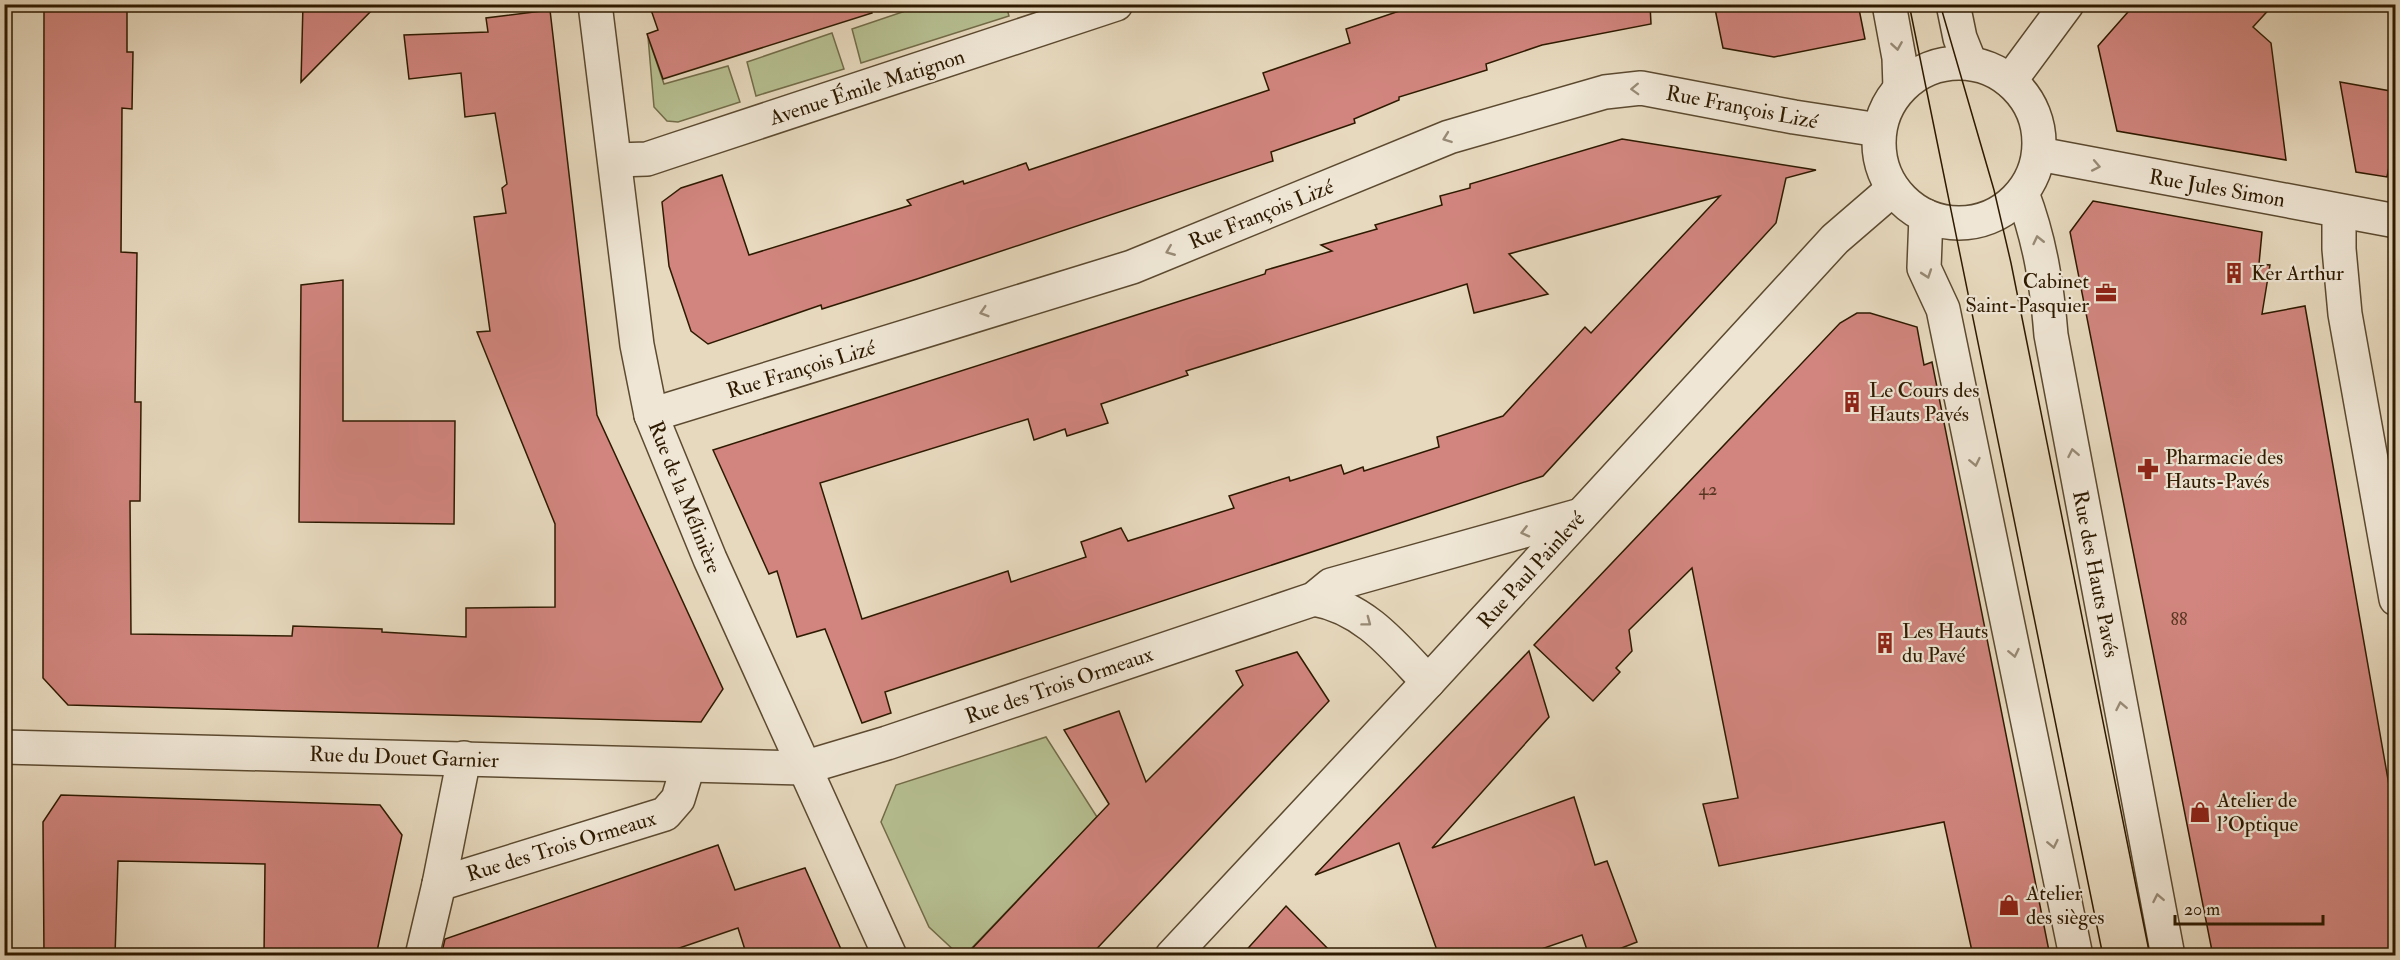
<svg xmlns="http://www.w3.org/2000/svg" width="2400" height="960" font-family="'IM FELL Double Pica',serif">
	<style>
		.green { fill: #b6bf91; stroke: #726c48; stroke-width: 1.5 }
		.building { fill: #d1857e; stroke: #2e1a00; stroke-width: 1.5; fill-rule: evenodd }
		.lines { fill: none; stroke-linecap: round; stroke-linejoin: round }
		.minor-casing { stroke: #5c4a30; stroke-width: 36 }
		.minor { stroke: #efe6d5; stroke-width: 33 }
		.tram { stroke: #2e1a00; stroke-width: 1.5 }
		.oneway { stroke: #988a75 }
		.labels { text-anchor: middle; stroke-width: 4.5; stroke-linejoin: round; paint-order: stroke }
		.number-label { font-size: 18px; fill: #573520 }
		.street-label { font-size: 21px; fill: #2e1a00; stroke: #efe6d5 }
		.poi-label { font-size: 21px; fill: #2e1a00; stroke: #efe6d5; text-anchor: start }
	</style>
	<rect width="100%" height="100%" fill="#e7d9be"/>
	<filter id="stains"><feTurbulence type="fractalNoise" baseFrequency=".00333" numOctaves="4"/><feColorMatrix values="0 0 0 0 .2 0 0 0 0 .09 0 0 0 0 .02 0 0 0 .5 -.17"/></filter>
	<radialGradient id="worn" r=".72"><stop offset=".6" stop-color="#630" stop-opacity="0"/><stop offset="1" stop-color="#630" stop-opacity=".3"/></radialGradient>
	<g class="green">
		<polygon points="926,4 1006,5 1009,16 861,63 852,29"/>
		<polygon points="832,33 844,69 756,96 747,62"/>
		<polygon points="648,37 664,84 728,66 740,102 678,122 667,121 654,107"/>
		<polygon points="1046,737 1097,817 965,955 959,955 929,927 881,822 896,785"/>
	</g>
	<g class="building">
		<polygon points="44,4 127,4 127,52 133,52 132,109 122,108 121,252 137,253 135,402 141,402 140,501 130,501 131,634 292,636 293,626 382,629 382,632 466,637 466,608 555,607 555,524 477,332 490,331 474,217 506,213 502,188 507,184 495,113 465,117 461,73 409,79 404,35 488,32 486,18 550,10 597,415 723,689 701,722 68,705 43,678"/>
		<polygon points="303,4 378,4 301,82"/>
		<polygon points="649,4 870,4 872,13 663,79 647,34 658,30"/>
		<polygon points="1420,4 1650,4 1651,24 1542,45 1486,64 1487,70 1399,97 1399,100 1354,119 1355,123 1271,152 1273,161 917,279 822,309 821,305 708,344 691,331 669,266 662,202 681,188 722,175 749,255 911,205 907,200 963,181 964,184 1026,163 1029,170 1269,90 1263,73 1350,43 1346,29"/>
		<polygon points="1714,4 1858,4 1865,39 1774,57 1723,48"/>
		<polygon points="2135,4 2274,4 2253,27 2271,43 2286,160 2117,131 2098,46"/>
		<polygon points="2340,82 2396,92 2396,132 2387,177 2356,172"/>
		<path d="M1622 139 1816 170 1786 178 1776 223 1543 476 885 692 891 713 862 723 825 629 797 637 777 571 769 574 713 450 1265 274 1266 270 1332 251 1321 245 1377 229 1375 225 1442 205 1440 196 1470 188V184ZM1720 196 1591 333 1585 327 1503 416 1437 437 1439 447 1364 471 1363 467 1344 474 1341 465 1290 481 1289 477 1229 496 1234 508 1128 541 1121 528 1081 542 1086 557 1011 582 1008 571 862 619 820 483 1028 419 1034 440 1065 429 1067 436 1108 423 1101 404 1188 375 1186 371 1467 284 1474 313 1548 294 1509 254Z"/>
		<polygon points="2093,201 2262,232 2259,264 2270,265 2262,314 2305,306 2396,825 2396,956 2213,956 2070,232"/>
		<polygon points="343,280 343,421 455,421 454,524 299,522 301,285"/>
		<polygon points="1857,313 1870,313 1917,327 1924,365 1932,362 2050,956 1973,956 1944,822 1719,866 1703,804 1738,798 1692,568 1629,630 1632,651 1616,668 1620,672 1593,701 1534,645 1840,323"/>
		<polygon points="1529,651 1549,717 1432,848 1574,797 1595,865 1607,861 1637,942 1601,956 1589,956 1582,935 1521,956 1439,956 1399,843 1315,875"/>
		<polygon points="1297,652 1329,701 1090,956 965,956 1109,804 1064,730 1119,711 1146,782 1243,685 1236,671"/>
		<polygon points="61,795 380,805 402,835 376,956 264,956 265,864 118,861 115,956 44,956 43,822"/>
		<polygon points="718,845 735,890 805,868 844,956 747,956 738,928 656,956 441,956 445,939"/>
		<polygon points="1286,906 1335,956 1241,956"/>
	</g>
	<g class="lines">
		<defs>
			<g id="minor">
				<polyline points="595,4 637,345 651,415 710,559 890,956"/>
				<polyline points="1889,4 1899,58 1900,88"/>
				<polyline points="1953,4 1960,38 1970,63"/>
				<circle cx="1959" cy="143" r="80"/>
				<polyline points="2010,81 2067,4"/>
				<polyline points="2039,154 2396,221"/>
				<polyline points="616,160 647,159 671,151 1116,4"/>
				<path d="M2022 193C2040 240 2047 285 2051 335L2168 956"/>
				<polyline points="2339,211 2339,249 2345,314 2396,599"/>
				<polyline points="1926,216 1924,268 1943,309 2076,956"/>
				<polyline points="651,415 1132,267 1449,137 1605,92 1641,88 1794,117 1879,130"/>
				<path d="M1314 599C1365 608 1395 647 1428 682"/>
				<polyline points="4,747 803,768 887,743 1314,599 1331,585 1581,515"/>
				<polyline points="439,884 665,814 678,799 688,766"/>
				<polyline points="422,956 439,884 464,758"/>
				<polyline points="1172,956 1428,682 1835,239 1893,189"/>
			</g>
		</defs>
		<use href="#minor" class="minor-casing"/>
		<use href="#minor" class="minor"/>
		<g class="tram">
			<polyline points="1909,4 2103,956"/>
			<polyline points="1940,4 1994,190 2011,263 2150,956"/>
		</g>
	</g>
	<defs><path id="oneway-chevron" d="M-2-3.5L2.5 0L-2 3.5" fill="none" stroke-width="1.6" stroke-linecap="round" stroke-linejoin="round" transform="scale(1.5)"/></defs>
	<g class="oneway">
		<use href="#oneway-chevron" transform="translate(1897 46) rotate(81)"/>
		<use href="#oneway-chevron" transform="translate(1635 89) rotate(178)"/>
		<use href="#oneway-chevron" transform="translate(1447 138) rotate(160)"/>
		<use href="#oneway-chevron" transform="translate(2096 166) rotate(11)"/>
		<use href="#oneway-chevron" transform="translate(2038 240) rotate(-103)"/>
		<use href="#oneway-chevron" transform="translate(1170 251) rotate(158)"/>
		<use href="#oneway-chevron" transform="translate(1927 274) rotate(71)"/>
		<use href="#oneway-chevron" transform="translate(984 312) rotate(163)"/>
		<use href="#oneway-chevron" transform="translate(2073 453) rotate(-101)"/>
		<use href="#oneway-chevron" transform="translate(1975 462) rotate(78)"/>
		<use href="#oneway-chevron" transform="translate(1525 532) rotate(166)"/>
		<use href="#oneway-chevron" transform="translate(1367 622) rotate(37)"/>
		<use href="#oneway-chevron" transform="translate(2014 653) rotate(78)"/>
		<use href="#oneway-chevron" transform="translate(2121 706) rotate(-101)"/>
		<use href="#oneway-chevron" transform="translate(2053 844) rotate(78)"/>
		<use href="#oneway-chevron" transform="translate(2158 898) rotate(-101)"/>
	</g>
	<defs>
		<symbol id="building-bare" viewBox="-9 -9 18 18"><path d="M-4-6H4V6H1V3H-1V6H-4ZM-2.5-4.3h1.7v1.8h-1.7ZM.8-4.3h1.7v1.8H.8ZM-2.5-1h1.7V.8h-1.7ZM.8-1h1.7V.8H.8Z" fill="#8f2418" stroke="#efe6d5" stroke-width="2.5" paint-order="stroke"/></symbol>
		<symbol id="office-bare" viewBox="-9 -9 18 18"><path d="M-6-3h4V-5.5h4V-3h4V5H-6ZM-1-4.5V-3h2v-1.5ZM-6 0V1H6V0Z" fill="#8f2418" stroke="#efe6d5" stroke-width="2.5" paint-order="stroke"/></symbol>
		<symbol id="pharmacy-bare" viewBox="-9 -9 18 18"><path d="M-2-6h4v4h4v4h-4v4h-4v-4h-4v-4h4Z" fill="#8f2418" stroke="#efe6d5" stroke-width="2.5" paint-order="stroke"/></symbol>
		<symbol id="shop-bare" viewBox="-9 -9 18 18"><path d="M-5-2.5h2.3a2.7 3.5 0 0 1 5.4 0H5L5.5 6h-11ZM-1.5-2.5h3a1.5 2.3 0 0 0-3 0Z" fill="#8f2418" stroke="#efe6d5" stroke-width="2.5" paint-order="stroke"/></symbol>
	</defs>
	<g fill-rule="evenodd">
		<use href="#building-bare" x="2219" y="258" width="30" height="30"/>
		<use href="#office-bare" x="2091" y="278" width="30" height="30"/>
		<use href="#building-bare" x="1837" y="387" width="30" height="30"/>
		<use href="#pharmacy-bare" x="2133" y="454" width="30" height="30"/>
		<use href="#building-bare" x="1870" y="628" width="30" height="30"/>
		<use href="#shop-bare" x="2185" y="797" width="30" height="30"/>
		<use href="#shop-bare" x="1994" y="890" width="30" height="30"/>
	</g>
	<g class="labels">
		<g class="number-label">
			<text x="1708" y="495">42</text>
			<text x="2179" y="625">88</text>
		</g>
		<g class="street-label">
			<text transform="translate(867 87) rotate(-18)" y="7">Avenue Émile Matignon</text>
			<text transform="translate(1742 107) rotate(11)" y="7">Rue François Lizé</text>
			<text transform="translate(2217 188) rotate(10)" y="7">Rue Jules Simon</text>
			<text transform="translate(1261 214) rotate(-22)" y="7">Rue François Lizé</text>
			<text transform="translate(801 369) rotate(-17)" y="7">Rue François Lizé</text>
			<text transform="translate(685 497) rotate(68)" y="7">Rue de la Mélinière</text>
			<text transform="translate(1531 570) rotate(-48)" y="7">Rue Paul Painlevé</text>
			<text transform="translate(2096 574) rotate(79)" y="7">Rue des Hauts Pavés</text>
			<text transform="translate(1059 685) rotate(-19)" y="7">Rue des Trois Ormeaux</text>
			<text transform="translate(404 757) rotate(2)" y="7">Rue du Douet Garnier</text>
			<text transform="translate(561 846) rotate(-17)" y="7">Rue des Trois Ormeaux</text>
		</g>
		<g class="poi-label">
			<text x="2251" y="280">Ker Arthur</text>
			<text x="2089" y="288" text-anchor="end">Cabinet<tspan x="2089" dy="24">Saint-Pasquier</tspan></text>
			<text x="1869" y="397">Le Cours des<tspan x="1869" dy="24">Hauts Pavés</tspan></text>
			<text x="2165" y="464">Pharmacie des<tspan x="2165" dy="24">Hauts-Pavés</tspan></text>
			<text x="1902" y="638">Les Hauts<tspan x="1902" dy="24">du Pavé</tspan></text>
			<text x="2217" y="807">Atelier de<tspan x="2217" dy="24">l'Optique</tspan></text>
			<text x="2026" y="900">Atelier<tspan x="2026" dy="24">des sièges</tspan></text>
		</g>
	</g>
	<rect width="2400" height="960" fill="none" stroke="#e7d9be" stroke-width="24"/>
	<rect x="6" y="6" width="2388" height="948" fill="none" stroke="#2e1a00" stroke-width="3"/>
	<rect x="12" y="12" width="2376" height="936" fill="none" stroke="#2e1a00" stroke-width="1.5"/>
	<path d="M2175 915v9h148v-9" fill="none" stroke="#2e1a00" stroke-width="3"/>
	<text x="2184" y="915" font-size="18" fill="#2e1a00" stroke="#efe6d5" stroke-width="4.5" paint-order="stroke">20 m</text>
	<rect width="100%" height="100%" filter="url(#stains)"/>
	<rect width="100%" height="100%" fill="url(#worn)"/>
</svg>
